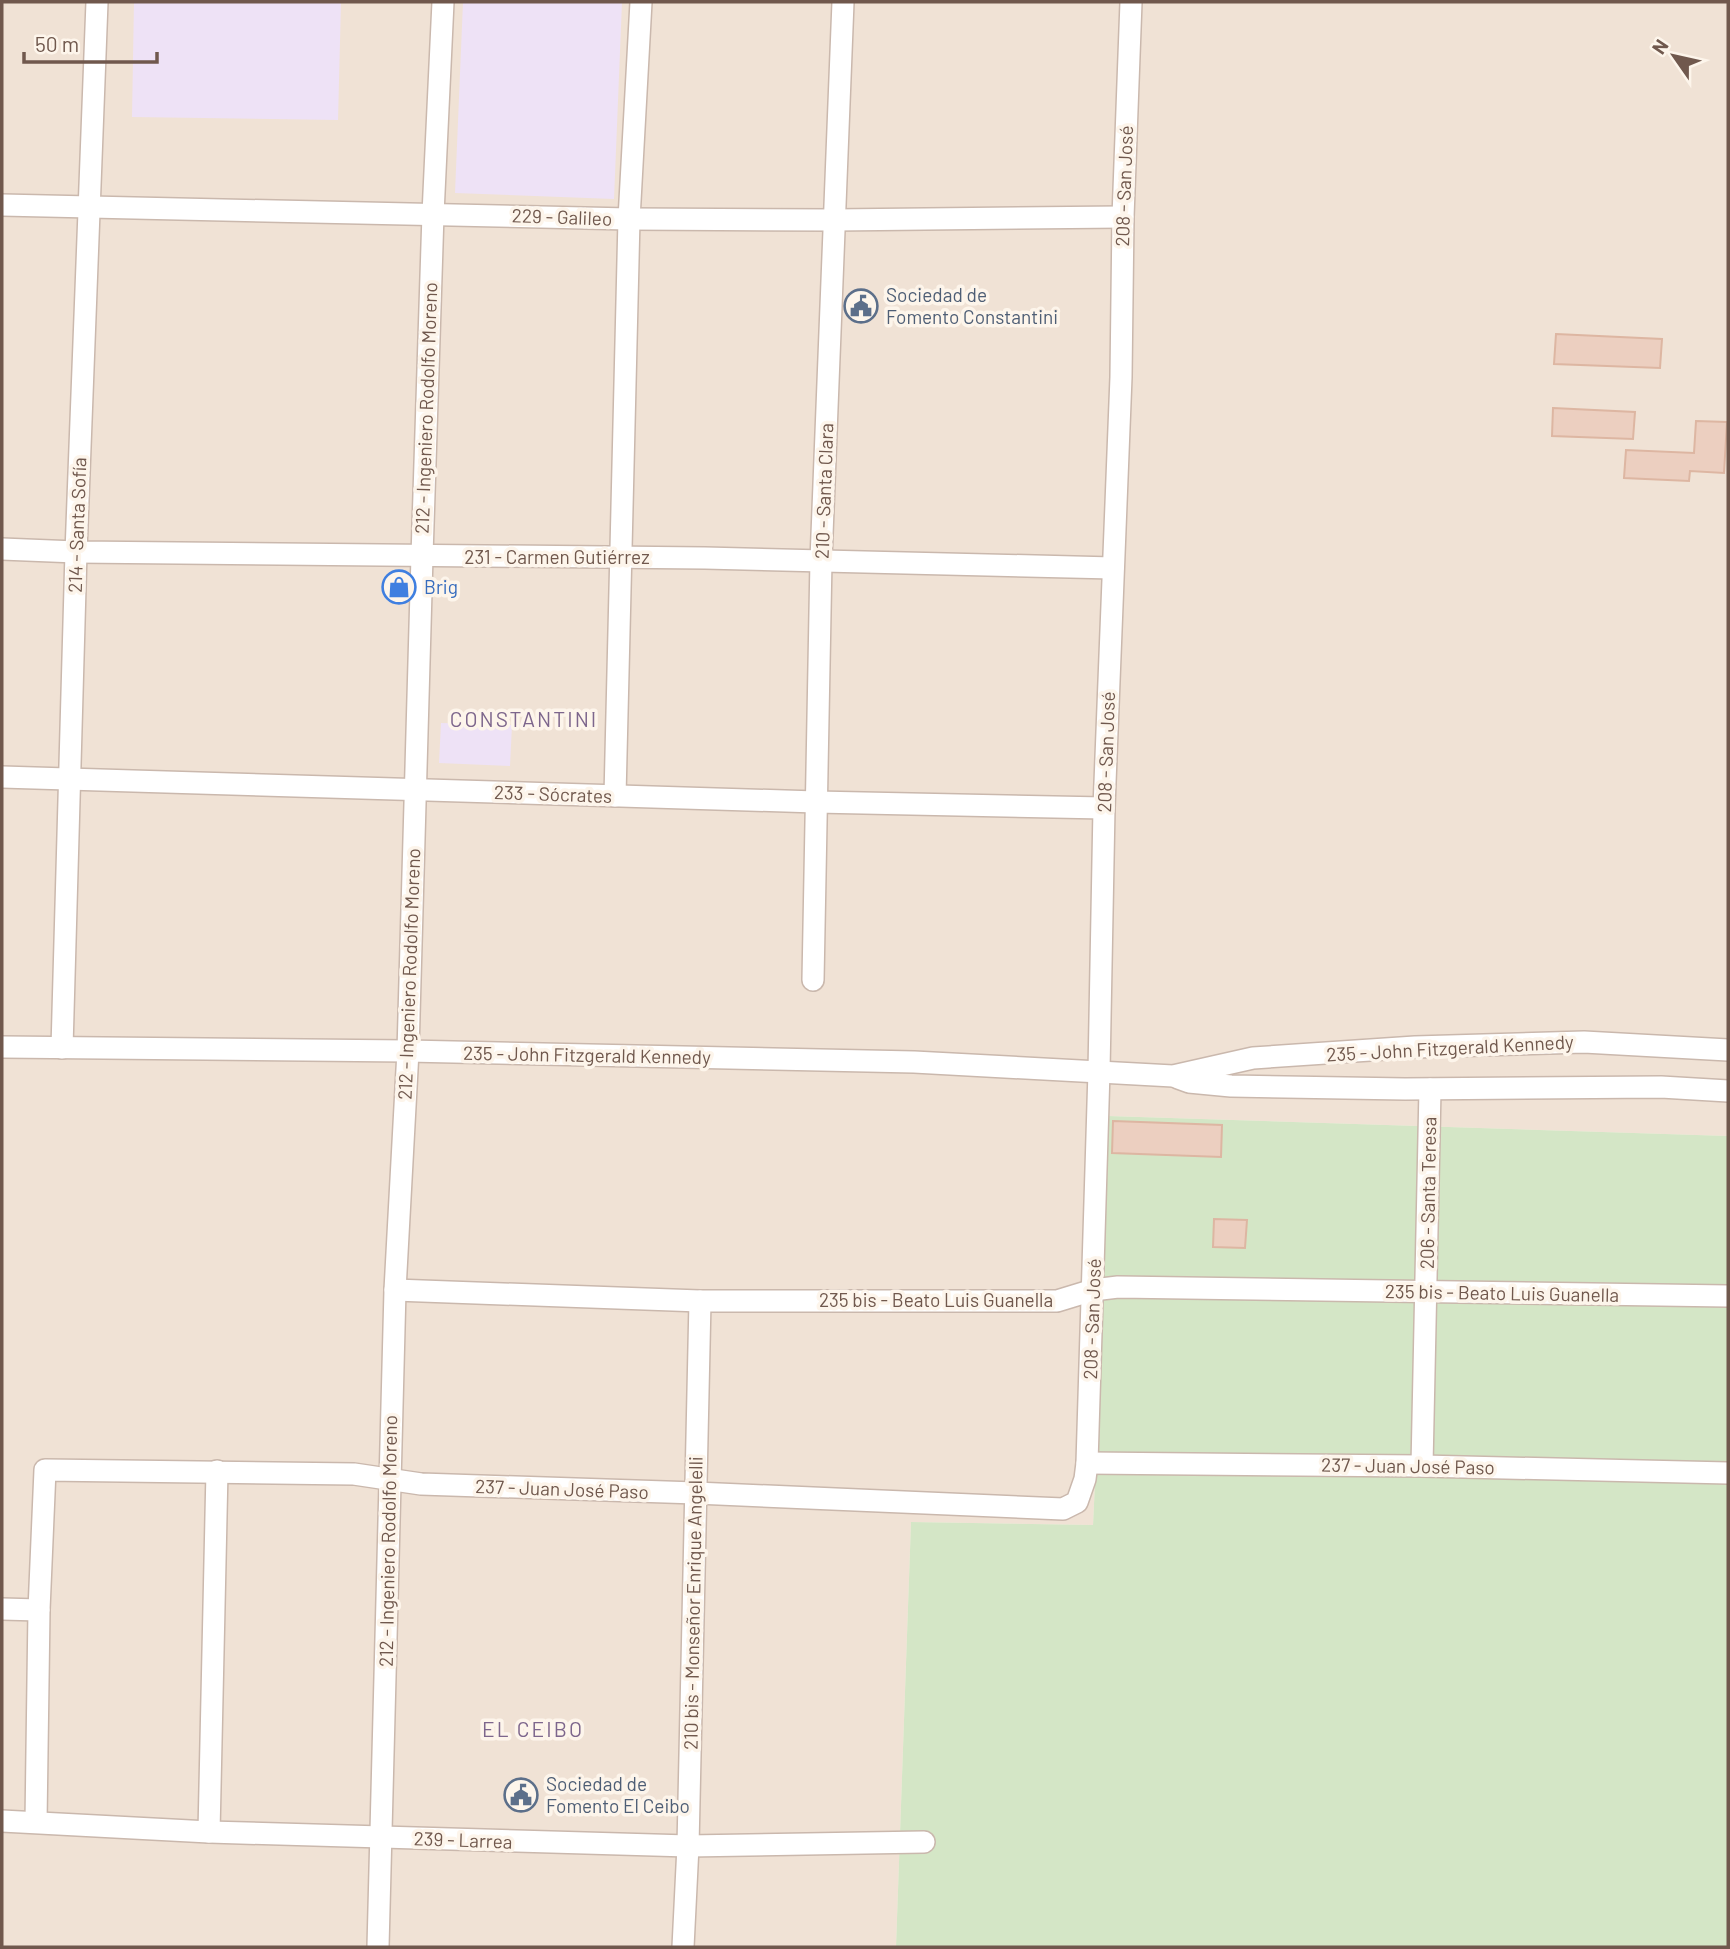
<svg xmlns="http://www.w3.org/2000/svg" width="1730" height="1949" font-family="Barlow,sans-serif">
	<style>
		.residential { fill: #f0e2d5 }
		.education { fill: #eee2f6 }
		.green { fill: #d4e6c6 }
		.building { fill: #eccfc0; stroke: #ddb6a2; stroke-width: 2 }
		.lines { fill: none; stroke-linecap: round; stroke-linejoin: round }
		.street-casing { stroke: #cab8ad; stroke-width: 24 }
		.street { stroke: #fff; stroke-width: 21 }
		.labels { text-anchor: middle; stroke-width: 7; stroke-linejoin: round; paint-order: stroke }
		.street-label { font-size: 19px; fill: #70584d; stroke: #fdf5eb }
		.service-label { font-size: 19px; fill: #4e5e75; stroke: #fdf5eb; text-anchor: start }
		.shop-label { font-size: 19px; fill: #366cbe; stroke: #fdf5eb; text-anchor: start }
		.neighbourhood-label { font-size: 21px; letter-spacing: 2px; fill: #7d668c; stroke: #fdf5eb }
	</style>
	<rect width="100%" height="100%" fill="#faf1e6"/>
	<polygon class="residential" points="2,2 1728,2 1728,1136 1109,1116 1103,1314 1093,1525 911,1522 896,1947 2,1947"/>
	<g class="education">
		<polygon points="134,2 341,2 338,120 132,117"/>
		<polygon points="463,2 622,2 614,199 455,193"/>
		<polygon points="441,723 512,725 510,766 439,763"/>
	</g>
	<polygon class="green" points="1108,1116 1728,1136 1728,1947 896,1947 911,1522 1093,1525 1103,1314"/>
	<g class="building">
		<polygon points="1556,334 1662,339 1660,368 1554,364"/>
		<polygon points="1553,408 1635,412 1633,439 1552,436"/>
		<polygon points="1696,421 1727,422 1724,473 1690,471 1689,481 1624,478 1626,450 1694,453"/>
		<polygon points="1113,1121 1222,1125 1221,1157 1112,1153"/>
		<polygon points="1214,1219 1247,1220 1245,1248 1213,1247"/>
	</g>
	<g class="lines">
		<defs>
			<g id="street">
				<polyline points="2,205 629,219 834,220 1123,217"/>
				<polyline points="2,549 76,552 705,558 1113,568"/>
				<polyline points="2,777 816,802 1104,808"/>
				<polyline points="615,796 629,219 641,2"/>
				<polyline points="813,980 821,560 843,2"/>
				<polyline points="2,1047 408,1051 914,1062 1173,1076 1253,1058 1415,1047 1584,1042 1728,1050"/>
				<polyline points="62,1048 76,552 97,2"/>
				<polyline points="1178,1078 1189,1082 1231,1086 1405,1089 1661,1087 1728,1091"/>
				<polyline points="395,1290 700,1301 1057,1301 1093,1290 1118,1287 1728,1296"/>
				<polyline points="1087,1463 1422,1466 1728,1473"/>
				<polyline points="1422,1466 1430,1089"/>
				<polyline points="2,1609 39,1610"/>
				<polyline points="2,1821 209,1832 688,1846 924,1842"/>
				<polyline points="36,1822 39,1610 45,1470 354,1474 421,1484 696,1493 1063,1509 1077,1502 1085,1479 1087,1463 1099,1071 1104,808 1121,377 1123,217 1131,2"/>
				<polyline points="209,1832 217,1471"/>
				<polyline points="378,1947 395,1290 408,1051 422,556 433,214 443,2"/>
				<polyline points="683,1947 688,1846 700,1301"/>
			</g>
		</defs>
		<use href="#street" class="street-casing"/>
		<use href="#street" class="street"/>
	</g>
	<defs>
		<symbol id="civic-ring" viewBox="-11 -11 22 22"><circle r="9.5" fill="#fdf5eb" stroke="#5c6f8a" stroke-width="1.5"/><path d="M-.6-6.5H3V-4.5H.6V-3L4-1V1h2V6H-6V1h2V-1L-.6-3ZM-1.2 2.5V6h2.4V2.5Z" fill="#5c6f8a"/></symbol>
		<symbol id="shop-ring" viewBox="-11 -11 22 22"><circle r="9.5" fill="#fdf5eb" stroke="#3f7fe0" stroke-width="1.5"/><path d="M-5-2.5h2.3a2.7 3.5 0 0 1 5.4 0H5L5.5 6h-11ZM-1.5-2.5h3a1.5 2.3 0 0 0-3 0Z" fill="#3f7fe0"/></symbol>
	</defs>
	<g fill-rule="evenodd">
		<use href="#civic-ring" x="842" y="287" width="38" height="38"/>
		<use href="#shop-ring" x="380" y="568" width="38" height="38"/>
		<use href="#civic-ring" x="502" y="1776" width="38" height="38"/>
	</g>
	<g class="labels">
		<g class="street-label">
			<text transform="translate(1124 186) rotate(-88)" y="7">208 - San José</text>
			<text transform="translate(562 217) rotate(2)" y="7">229 - Galileo</text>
			<text transform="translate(426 408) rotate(-88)" y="7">212 - Ingeniero Rodolfo Moreno</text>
			<text transform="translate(824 491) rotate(-88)" y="7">210 - Santa Clara</text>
			<text transform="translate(77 525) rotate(-88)" y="7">214 - Santa Sofía</text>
			<text x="557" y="564">231 - Carmen Gutiérrez</text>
			<text transform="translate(1106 752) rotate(-88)" y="7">208 - San José</text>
			<text transform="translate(553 794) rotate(2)" y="7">233 - Sócrates</text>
			<text transform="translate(409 974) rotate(-88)" y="7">212 - Ingeniero Rodolfo Moreno</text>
			<text transform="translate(1450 1048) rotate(-3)" y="7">235 - John Fitzgerald Kennedy</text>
			<text transform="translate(587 1055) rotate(1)" y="7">235 - John Fitzgerald Kennedy</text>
			<text transform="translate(1428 1193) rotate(-89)" y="7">206 - Santa Teresa</text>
			<text transform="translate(1502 1293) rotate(1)" y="7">235 bis - Beato Luis Guanella</text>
			<text x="936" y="1307">235 bis - Beato Luis Guanella</text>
			<text transform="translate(1092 1319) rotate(-88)" y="7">208 - San José</text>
			<text transform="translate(1408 1466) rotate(1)" y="7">237 - Juan José Paso</text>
			<text transform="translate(562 1489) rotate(2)" y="7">237 - Juan José Paso</text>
			<text transform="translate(388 1541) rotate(-89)" y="7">212 - Ingeniero Rodolfo Moreno</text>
			<text transform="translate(693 1603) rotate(-89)" y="7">210 bis - Monseñor Enrique Angelelli</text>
			<text transform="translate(463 1840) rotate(2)" y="7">239 - Larrea</text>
		</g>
		<g class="service-label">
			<text x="886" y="302">Sociedad de<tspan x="886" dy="22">Fomento Constantini</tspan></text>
			<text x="546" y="1791">Sociedad de<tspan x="546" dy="22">Fomento El Ceibo</tspan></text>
		</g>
		<g class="shop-label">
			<text x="424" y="594">Brig</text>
		</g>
		<g class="neighbourhood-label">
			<text x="524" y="727">CONSTANTINI</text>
			<text x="533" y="1737">EL CEIBO</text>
		</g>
	</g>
	<rect width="1730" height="1949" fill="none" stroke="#70584d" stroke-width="7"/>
	<g transform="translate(1674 56) rotate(304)" stroke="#fdf5eb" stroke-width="5" paint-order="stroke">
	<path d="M0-5L12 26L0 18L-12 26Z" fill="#70584d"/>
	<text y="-10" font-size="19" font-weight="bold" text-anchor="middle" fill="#70584d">N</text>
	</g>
	<path d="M24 52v10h133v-10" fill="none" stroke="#70584d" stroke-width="3.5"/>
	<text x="35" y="52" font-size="21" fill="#70584d" stroke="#fdf5eb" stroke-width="5" paint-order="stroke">50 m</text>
</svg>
